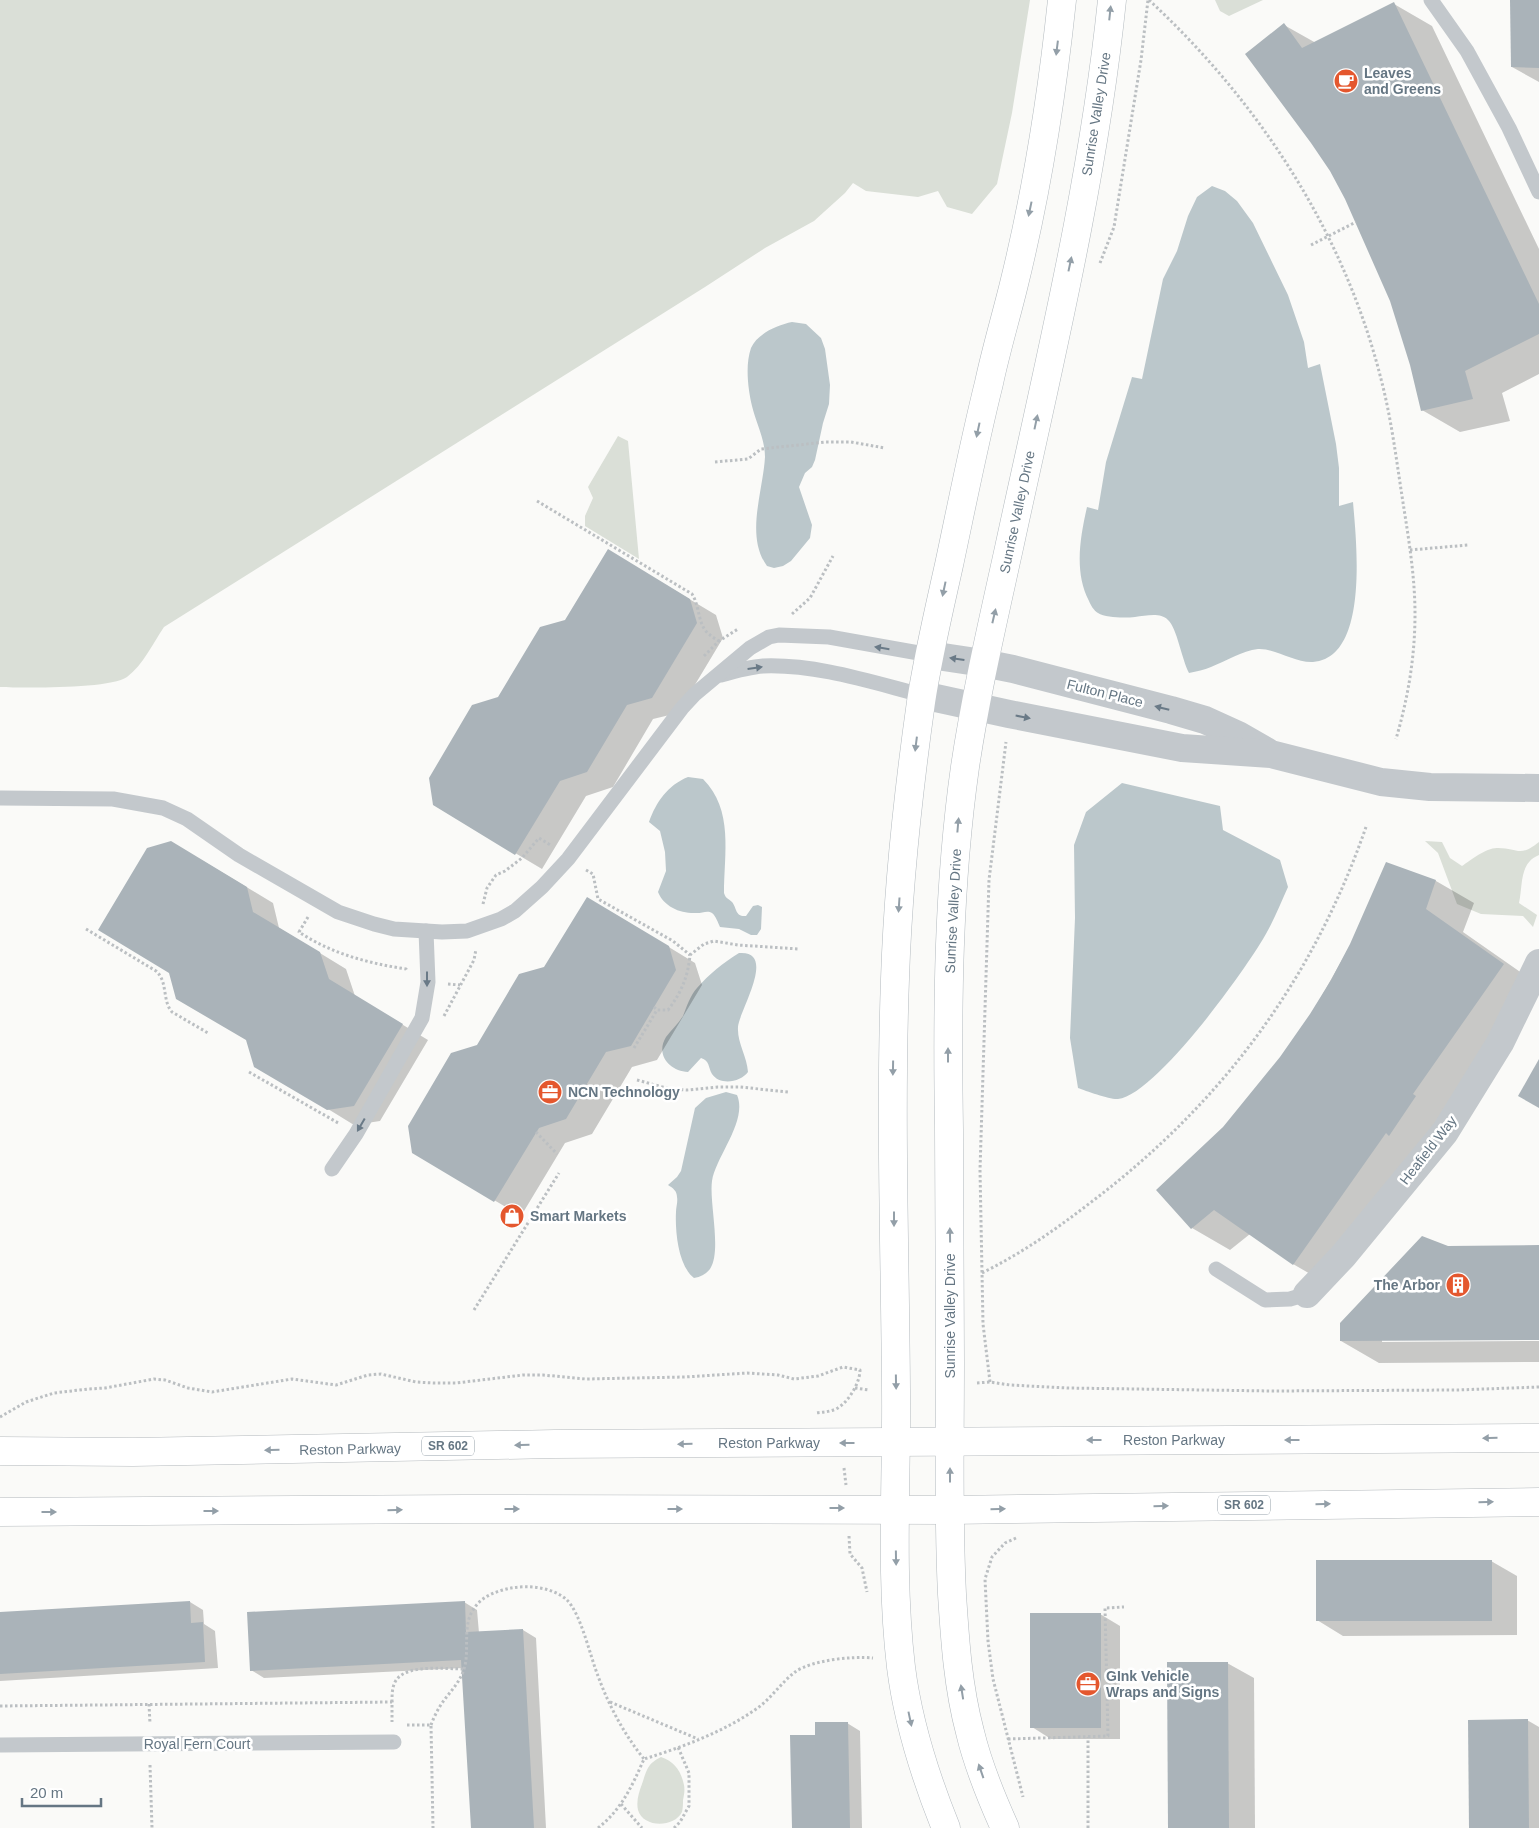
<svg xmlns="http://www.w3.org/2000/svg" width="1539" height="1828" font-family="Helvetica,sans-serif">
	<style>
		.green { fill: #dadfd7 }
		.water { fill: #bbc7cb }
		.shadow { fill: #0003 }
		.building { fill: #aab3b9 }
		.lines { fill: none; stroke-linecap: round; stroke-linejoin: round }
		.secondary-casing { stroke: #b3babf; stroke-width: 29 }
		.primary-casing { stroke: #b5babe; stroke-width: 29 }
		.path { stroke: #bbbfc2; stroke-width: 3; stroke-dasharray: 2.5 2.5; stroke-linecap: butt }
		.lane { stroke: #c3c8cc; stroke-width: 15 }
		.street { stroke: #c3c8cc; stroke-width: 28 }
		.secondary { stroke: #fff; stroke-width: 28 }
		.primary { stroke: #fff; stroke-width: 28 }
		.oneway { fill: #939fa8 }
		.oneway2 { fill: #6a7a87 }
		.labels { text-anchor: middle; stroke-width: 5; stroke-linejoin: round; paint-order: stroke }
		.shield { fill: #fff; stroke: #939fa8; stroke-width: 1 }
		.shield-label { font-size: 12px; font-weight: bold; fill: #657683 }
		.poi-label { font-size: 14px; font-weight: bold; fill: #657683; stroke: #fff; text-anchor: start }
		.street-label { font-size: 14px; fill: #657683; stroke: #fff }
	</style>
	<rect width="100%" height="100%" fill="#fafaf8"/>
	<g class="green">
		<path d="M0 0H1030L1012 113 997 184 972 214 947 207 938 191 918 197 866 191 853 183 845 193 814 221 765 248 705 287 164 627C153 643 143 665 127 677 110 689 24 688 0 687Z"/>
		<polygon points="1215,0 1263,0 1229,16 1220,11"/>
		<polygon points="618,436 628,441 639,559 585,526 585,516 593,498 588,487"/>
		<path d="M1425 841 1442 842 1450 858 1462 866C1471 860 1487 847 1498 848 1518 848 1519 858 1539 842V855C1519 863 1523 885 1519 903L1537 915 1533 927 1523 916 1481 914 1457 904 1438 853Z"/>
		<path d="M661 1757C675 1762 681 1771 684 1785 685 1790 684 1795 683 1800 683 1803 683 1808 682 1812 674 1828 643 1828 638 1810 636 1801 639 1792 642 1784 647 1770 647 1764 661 1757Z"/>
	</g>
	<g class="water">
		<path d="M1212 186 1225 191 1237 201 1253 223 1288 295 1304 342 1308 368 1320 364 1336 444 1339 468V506L1353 502C1356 539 1370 658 1313 662 1295 663 1275 648 1258 649 1242 651 1226 661 1211 667 1204 670 1197 671 1189 673 1182 660 1177 628 1168 620 1160 612 1146 616 1135 617 1125 618 1106 618 1098 613 1094 611 1090 604 1089 601 1074 572 1080 538 1087 507L1098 510 1106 462 1132 377 1142 379 1163 279 1177 251 1188 216 1197 197Z"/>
		<path d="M792 322 806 324 821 338 825 349 830 385 829 404 823 423 815 460 812 467 805 473 799 487 812 525 810 538 791 561 783 566 774 568 767 566C745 536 763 492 765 457 765 439 756 423 752 406 748 389 745 365 751 348 757 334 777 325 792 322Z"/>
		<path d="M688 777 703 779C734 810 724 854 724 893 726 899 728 898 732 902 737 908 735 917 746 916L753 906 758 905 762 907 761 929 757 935H751L739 929 720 927C718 923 716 916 712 913 708 910 702 913 697 913 681 914 664 907 658 892L666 871 665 852 660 831 649 822C656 802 668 785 688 777Z"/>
		<path d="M1122 783 1220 806 1223 830 1280 860 1288 887C1281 902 1275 918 1267 932 1248 967 1156 1095 1118 1099 1111 1100 1086 1091 1078 1088L1070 1038 1075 918 1074 845 1086 812Z"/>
		<path d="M739 953C778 950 739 1011 738 1027 737 1043 747 1056 748 1072 741 1082 720 1086 712 1074 708 1067 710 1061 701 1058L688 1072C670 1071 655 1055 666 1037 671 1030 678 1024 683 1016 687 1006 690 996 697 988 709 974 723 963 739 953Z"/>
		<path d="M726 1092 737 1095C748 1121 716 1156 712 1181 709 1203 722 1251 710 1269 706 1274 701 1277 694 1278 678 1266 675 1231 676 1212 676 1207 678 1202 677 1197 677 1191 673 1188 668 1185L677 1177 681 1171 695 1108 706 1098Z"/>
	</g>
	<g class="shadow">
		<polygon points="1511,0 1539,0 1539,82 1512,67"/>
		<polygon points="1394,4 1432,26 1539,249 1539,374 1502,393 1510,421 1460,432 1422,410 1411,365 1391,301 1284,25 1316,43"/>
		<polygon points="634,566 716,615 723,638 678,713 653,719 613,787 586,796 542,869 434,805 499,698 566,621"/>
		<polygon points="198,858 273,903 279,928 346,969 355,996 428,1040 380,1121 354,1125 328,1109"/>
		<polygon points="1386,864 1436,881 1474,903 1463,932 1539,985 1331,1286 1293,1264 1250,1234 1230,1250 1192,1228 1224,1128 1281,1058 1311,1015 1351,944"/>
		<polygon points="613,913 695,963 702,985 657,1060 632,1067 592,1134 565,1143 521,1216 413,1152 478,1046 545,968"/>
		<polygon points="1539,1246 1539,1339 1382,1340 1382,1342 1539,1341 1539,1362 1379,1363 1341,1341 1447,1247"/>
		<polygon points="1491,1561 1517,1576 1517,1635 1343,1636 1317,1620"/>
		<polygon points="190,1602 203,1610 204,1624 215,1631 218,1668 0,1681 0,1614"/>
		<polygon points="464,1602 477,1610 479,1633 523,1630 536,1638 546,1828 472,1828 463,1668 264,1678 251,1670"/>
		<polygon points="1100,1614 1120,1626 1120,1739 1051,1739 1032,1727"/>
		<polygon points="1227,1663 1254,1678 1255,1828 1170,1828"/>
		<polygon points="1527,1720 1539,1727 1539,1828 1470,1828"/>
		<polygon points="847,1723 860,1731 862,1828 793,1828 816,1736"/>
	</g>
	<g class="building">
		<polygon points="1510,0 1539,0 1539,68 1511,67"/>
		<polygon points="1394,2 1539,304 1539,334 1465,371 1473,399 1421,411 1410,365 1390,301 1345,199 1330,171 1311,143 1245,54 1284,23 1302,48"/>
		<polygon points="608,549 690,599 697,623 652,698 627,705 587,772 560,781 515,855 433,805 429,778 472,705 498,697 540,627 565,620"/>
		<polygon points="171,841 247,887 253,912 320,952 329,979 403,1024 354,1106 327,1110 254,1067 246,1040 176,999 169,973 98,930 147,848"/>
		<polygon points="1386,862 1436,880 1426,909 1504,964 1413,1094 1416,1096 1389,1136 1386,1133 1293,1265 1214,1210 1191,1229 1156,1190 1223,1127 1280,1057 1310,1014 1331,980 1350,944"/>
		<polygon points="587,897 669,946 676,970 631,1046 606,1052 566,1119 539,1128 494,1202 412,1153 408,1126 451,1053 477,1045 519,974 544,967"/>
		<polygon points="1539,1059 1539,1108 1518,1096"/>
		<polygon points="1422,1236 1448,1246 1539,1245 1539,1340 1340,1341 1340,1323"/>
		<rect x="1316" y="1560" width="176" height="61"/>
		<polygon points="190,1601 191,1623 203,1622 205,1662 0,1674 0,1612"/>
		<polygon points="465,1601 466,1632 523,1629 534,1828 471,1828 461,1660 250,1671 247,1612"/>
		<rect x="1030" y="1613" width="71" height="115"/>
		<polygon points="1167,1662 1228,1662 1229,1828 1168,1828"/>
		<polygon points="1528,1719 1529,1828 1469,1828 1468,1720"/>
		<polygon points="815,1722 848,1722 850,1828 792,1828 790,1735 815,1735"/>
	</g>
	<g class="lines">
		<defs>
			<g id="secondary">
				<path d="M946 1828C925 1776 908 1723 901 1667 890 1575 897 1481 896 1389 895 1252 890 1116 895 979 898 886 908 794 921 702 928 656 939 610 949 565 962 504 974 443 989 383 996 350 1006 317 1014 284 1037 191 1052 95 1062 0"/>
				<path d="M1005 1828C991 1797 978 1766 970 1732 958 1687 955 1641 952 1594 948 1517 950 1439 950 1362 950 1284 949 1207 949 1129 947 1008 948 887 965 767 976 693 993 621 1009 548 1048 367 1093 185 1112 0"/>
			</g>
			<g id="primary">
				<polyline points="0,1451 133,1452 555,1444 1539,1438"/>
				<polyline points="0,1512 463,1509 950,1510 1539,1502"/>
			</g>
		</defs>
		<use href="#secondary" class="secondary-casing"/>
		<use href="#primary" class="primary-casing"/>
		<g class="path">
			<path d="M1149 0C1259 102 1344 232 1381 379 1391 417 1396 457 1402 496 1408 535 1415 575 1415 614 1415 657 1408 698 1396 739"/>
			<polyline points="1311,245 1356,222"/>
			<polyline points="1100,263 1114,227 1141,60 1148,0"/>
			<polyline points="715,462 748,459 761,449 826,442 851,442 885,448"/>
			<path d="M537 501 692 594C699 605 698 620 705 630 709 635 714 638 719 641"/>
			<polyline points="1410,550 1468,545"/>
			<polyline points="792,614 810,598 833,556"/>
			<polyline points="704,656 719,641 738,629"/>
			<polyline points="586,870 593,874 598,899 673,941 690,955"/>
			<polyline points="483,904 487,888 496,875 505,871 522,858 539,838 552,846"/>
			<path d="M308 917 299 932C332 954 368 963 406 969L407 971"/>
			<path d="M86 929 156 971C168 981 162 1001 172 1012L208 1033"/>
			<polyline points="448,984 460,985"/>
			<path d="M654 1007 657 1010H668C681 993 688 977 690 955L704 944 714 941 738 945 799 949"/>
			<polyline points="444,1016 474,960 476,949"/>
			<polyline points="634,1048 657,1010"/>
			<polyline points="249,1072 340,1124"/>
			<polyline points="637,1080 670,1089 687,1090 718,1087 740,1087 788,1092"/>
			<polyline points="536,1132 557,1154"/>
			<path d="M982 1273C1022 1253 1055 1230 1090 1203 1221 1104 1312 982 1366 827"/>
			<polyline points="474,1310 559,1173"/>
			<polyline points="990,1382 983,1324 980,1170 989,880 1006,742"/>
			<polyline points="977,1383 990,1382 1010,1385 1067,1388 1272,1391 1457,1390 1539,1387"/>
			<polyline points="855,1388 869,1390"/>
			<path d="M0 1417 26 1402 54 1393 88 1389 105 1388 154 1379 165 1380 188 1388 212 1392 292 1379 336 1385 368 1375 381 1374 416 1382 434 1383H456L523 1375H543L586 1379 685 1377 747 1373 778 1375 794 1379 818 1376 843 1367 860 1370C860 1383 848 1403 836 1409 829 1412 823 1412 816 1413"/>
			<polyline points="844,1468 846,1485"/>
			<polyline points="849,1536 850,1554 862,1568 867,1592"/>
			<polyline points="1016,1538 1005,1543 992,1557 985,1579 988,1641 993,1679 1023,1797"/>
			<path d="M392 1702C392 1694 392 1685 397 1679 409 1664 446 1669 464 1669"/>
			<polyline points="610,1702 698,1739"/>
			<polyline points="149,1704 150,1724"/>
			<polyline points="0,1706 392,1702 392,1722"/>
			<polyline points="407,1725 431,1725 433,1828"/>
			<path d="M431 1725C433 1719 436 1713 439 1708 447 1694 459 1685 464 1669 470 1651 462 1627 473 1610 481 1596 497 1591 511 1588 529 1585 551 1587 566 1599 581 1613 590 1656 598 1676 609 1706 624 1734 644 1759"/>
			<polyline points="1008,1739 1108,1736 1105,1608 1124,1607"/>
			<polyline points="150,1765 152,1828"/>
			<polyline points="621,1804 642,1828"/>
			<path d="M598 1828C622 1809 632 1786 644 1759 683 1747 726 1731 759 1707 772 1697 782 1682 795 1672 812 1660 852 1656 873 1658"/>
			<polyline points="674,1828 680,1822 689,1806 689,1773 678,1747"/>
			<polyline points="1088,1828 1088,1737"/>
		</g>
		<g class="lane">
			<polyline points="1431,0 1467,51 1509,128 1539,192"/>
			<path d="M721 675C735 671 749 667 763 666 817 664 871 682 922 695"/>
			<polyline points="0,798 113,799 163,808 187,819 239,855 338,912 374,924 394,929 442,932 467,931 501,919 515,911 542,887 568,859 682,708 695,694 750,648 769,637 779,635 829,637 930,655"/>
			<polyline points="332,1169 356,1134 422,1018 428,982 426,931"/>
			<polyline points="1216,1269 1265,1300 1290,1299 1307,1294"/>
			<polyline points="0,1745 394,1742"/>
		</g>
		<g class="street">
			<polyline points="930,655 983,663 1013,669 1171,710 1205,720 1238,735 1266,751"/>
			<polyline points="922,695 1009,714 1182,748 1271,754 1381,782 1430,787 1539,788"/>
			<polyline points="1307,1294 1343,1256 1445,1132 1500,1043 1539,963"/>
		</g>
		<use href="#secondary" class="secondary"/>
		<use href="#primary" class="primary"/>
	</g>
	<defs><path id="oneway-solid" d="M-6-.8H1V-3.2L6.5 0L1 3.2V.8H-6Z" transform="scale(1.25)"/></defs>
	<g class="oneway">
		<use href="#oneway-solid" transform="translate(1110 13) rotate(-84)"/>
		<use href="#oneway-solid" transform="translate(1057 48) rotate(97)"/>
		<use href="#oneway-solid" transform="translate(1030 209) rotate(102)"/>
		<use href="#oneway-solid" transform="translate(1070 264) rotate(-78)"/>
		<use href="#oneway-solid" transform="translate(1036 422) rotate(-78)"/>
		<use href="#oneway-solid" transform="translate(978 430) rotate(102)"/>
		<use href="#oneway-solid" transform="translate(944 589) rotate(102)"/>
		<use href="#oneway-solid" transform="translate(994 616) rotate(-77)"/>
		<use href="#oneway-solid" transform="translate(916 744) rotate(97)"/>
		<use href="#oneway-solid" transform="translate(958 825) rotate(-85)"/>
		<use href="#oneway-solid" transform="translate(899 905) rotate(94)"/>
		<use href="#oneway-solid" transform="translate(948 1055) rotate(-90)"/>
		<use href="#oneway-solid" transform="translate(893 1068) rotate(91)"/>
		<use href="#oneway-solid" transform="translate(894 1219) rotate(90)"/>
		<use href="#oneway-solid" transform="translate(950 1235) rotate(-91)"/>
		<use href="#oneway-solid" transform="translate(896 1382) rotate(89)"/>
		<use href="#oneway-solid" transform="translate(1490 1438) rotate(179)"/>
		<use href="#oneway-solid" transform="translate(1094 1440) rotate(180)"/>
		<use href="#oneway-solid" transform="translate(1292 1440) rotate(180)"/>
		<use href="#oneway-solid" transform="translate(847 1443) rotate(-180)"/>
		<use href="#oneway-solid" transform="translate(685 1444) rotate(179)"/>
		<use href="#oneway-solid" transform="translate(522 1445) rotate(179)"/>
		<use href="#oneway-solid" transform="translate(272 1450) rotate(179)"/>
		<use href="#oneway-solid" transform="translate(950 1475) rotate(-90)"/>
		<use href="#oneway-solid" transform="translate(1486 1502) rotate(-1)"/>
		<use href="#oneway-solid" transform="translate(1323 1504) rotate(-1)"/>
		<use href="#oneway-solid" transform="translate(1161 1506) rotate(-1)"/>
		<use href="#oneway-solid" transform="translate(837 1508)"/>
		<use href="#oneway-solid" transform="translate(512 1509)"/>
		<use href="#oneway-solid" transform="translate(675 1509)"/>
		<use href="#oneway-solid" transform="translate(998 1509) rotate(-1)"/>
		<use href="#oneway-solid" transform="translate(395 1510) rotate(-1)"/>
		<use href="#oneway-solid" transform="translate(211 1511)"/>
		<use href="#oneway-solid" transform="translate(49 1512)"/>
		<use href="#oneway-solid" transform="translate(896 1558) rotate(89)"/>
		<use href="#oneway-solid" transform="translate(962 1692) rotate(-99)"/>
		<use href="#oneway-solid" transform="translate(910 1719) rotate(78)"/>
		<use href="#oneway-solid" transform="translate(981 1771) rotate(-109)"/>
	</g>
	<g class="oneway2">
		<use href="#oneway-solid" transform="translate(882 648) rotate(-171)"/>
		<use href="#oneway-solid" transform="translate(957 659) rotate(-172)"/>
		<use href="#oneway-solid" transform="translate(755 668) rotate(-8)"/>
		<use href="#oneway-solid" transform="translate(1162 708) rotate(-166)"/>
		<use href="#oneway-solid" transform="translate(1023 717) rotate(11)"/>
		<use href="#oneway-solid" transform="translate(427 979) rotate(90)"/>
		<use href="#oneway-solid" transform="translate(361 1125) rotate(120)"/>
	</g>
	<defs>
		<symbol id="cafe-disc" viewBox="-11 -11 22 22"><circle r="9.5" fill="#e4572e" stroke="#fff"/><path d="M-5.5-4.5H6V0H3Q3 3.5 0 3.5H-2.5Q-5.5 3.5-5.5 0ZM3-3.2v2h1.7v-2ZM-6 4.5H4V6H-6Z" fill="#fff"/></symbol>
		<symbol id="office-disc" viewBox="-11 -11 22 22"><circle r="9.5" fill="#e4572e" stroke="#fff"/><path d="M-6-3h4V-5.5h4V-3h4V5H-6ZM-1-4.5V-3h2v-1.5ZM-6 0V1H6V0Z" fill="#fff"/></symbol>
		<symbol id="shop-disc" viewBox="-11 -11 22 22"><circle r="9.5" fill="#e4572e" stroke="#fff"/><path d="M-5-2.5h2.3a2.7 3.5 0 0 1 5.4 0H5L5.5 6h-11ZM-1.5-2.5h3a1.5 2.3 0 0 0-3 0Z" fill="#fff"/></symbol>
		<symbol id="building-disc" viewBox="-11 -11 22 22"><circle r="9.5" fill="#e4572e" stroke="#fff"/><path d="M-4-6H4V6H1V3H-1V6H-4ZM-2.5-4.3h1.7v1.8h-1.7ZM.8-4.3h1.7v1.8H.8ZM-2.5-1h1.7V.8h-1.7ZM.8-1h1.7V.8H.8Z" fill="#fff"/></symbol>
	</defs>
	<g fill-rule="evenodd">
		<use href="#cafe-disc" x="1332" y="67" width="28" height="28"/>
		<use href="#office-disc" x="536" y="1078" width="28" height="28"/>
		<use href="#shop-disc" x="498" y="1202" width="28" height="28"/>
		<use href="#building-disc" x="1444" y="1271" width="28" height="28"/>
		<use href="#office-disc" x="1074" y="1670" width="28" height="28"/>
	</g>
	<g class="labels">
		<g class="shield">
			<rect x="422" y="1436.5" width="52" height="19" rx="4"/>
			<rect x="1218" y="1495.5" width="52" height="19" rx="4"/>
		</g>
		<g class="shield-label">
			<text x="448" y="1450">SR 602</text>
			<text x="1244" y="1509">SR 602</text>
		</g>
		<g class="poi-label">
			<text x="1364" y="78">Leaves<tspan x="1364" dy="16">and Greens</tspan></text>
			<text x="568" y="1097">NCN Technology</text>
			<text x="530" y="1221">Smart Markets</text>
			<text x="1440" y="1290" text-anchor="end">The Arbor</text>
			<text x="1106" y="1681">GInk Vehicle<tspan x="1106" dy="16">Wraps and Signs</tspan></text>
		</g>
		<g class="street-label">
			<text transform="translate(1096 114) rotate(-81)" y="5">Sunrise Valley Drive</text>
			<text transform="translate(1017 512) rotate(-78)" y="5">Sunrise Valley Drive</text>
			<text transform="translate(1105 693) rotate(14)" y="5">Fulton Place</text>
			<text transform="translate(953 911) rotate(-87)" y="5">Sunrise Valley Drive</text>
			<text transform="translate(1428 1150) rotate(-52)" y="5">Heafield Way</text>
			<text transform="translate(950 1316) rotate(-90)" y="5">Sunrise Valley Drive</text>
			<text x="1174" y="1445">Reston Parkway</text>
			<text x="769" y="1448">Reston Parkway</text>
			<text transform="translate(350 1449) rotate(-1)" y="5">Reston Parkway</text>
			<text x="197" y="1749">Royal Fern Court</text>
		</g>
	</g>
	<path d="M22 1798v8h79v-8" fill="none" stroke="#657683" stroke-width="2.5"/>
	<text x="30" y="1798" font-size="15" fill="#657683" stroke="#ffffff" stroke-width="4" paint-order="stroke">20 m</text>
</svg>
